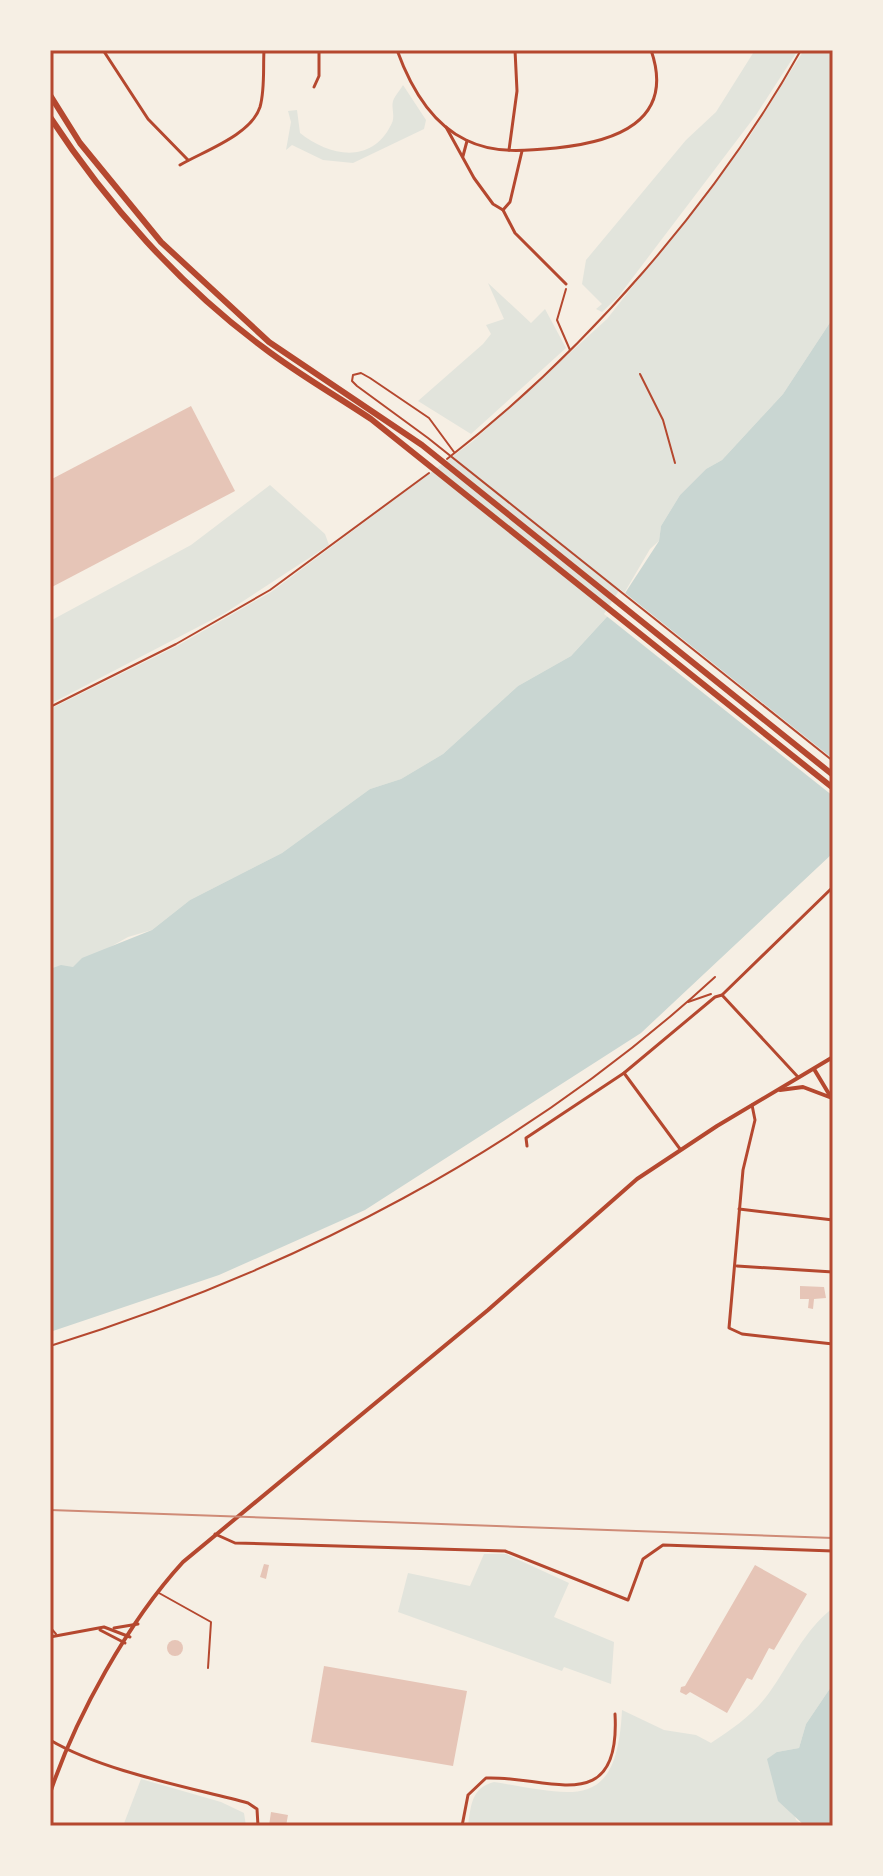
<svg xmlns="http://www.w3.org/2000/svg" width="883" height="1876" font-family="'Golos Text',sans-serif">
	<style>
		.green { fill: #e2e4dc }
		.water { fill: #c9d6d2 }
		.pier { fill: #f6efe4 }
		.building { fill: #e6c5b7 }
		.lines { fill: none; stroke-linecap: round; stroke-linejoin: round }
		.path { stroke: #b5482f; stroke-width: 2 }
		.service { stroke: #b5482f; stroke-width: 2 }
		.minor { stroke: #b5482f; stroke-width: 3 }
		.tertiary { stroke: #b5482f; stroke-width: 4 }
		.secondary { stroke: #b5482f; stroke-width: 4 }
		.motorway { stroke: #b5482f; stroke-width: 6 }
		.rail { stroke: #cf8b77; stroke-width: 2 }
		.neatline { fill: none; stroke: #b5482f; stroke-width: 3 }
	</style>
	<rect width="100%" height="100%" fill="#f6efe4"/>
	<g class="green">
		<polygon points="755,50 798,50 756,115 618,297 602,312 596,309 602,304 582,284 586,260 686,140 716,112"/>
		<polygon points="804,50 833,50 833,318 783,394 722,460 706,469 680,495 661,526 659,541 650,549 616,607 571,656 518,686 443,754 401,779 370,789 282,853 190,900 152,930 128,937 73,968 50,969 50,709 177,646 271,592 473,441 607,319 746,142"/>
		<path d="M403 85 426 120 424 129 353 163 323 160 292 145 286 150 291 122 288 111 297 110 300 133C329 156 371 165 391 125 396 117 391 109 393 101 395 96 400 90 403 85Z"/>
		<polygon points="488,283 531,323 545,309 566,348 471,434 418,401 483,344 491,334 486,325 504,319"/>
		<polygon points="270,485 325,534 329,545 225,613 50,704 50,621 191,545"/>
		<polygon points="484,1554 506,1554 569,1583 554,1617 614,1642 611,1684 564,1667 562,1671 398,1612 408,1573 470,1586"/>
		<path d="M833 1608V1684L806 1724 799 1748 777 1752 796 1820 805 1826H468C471 1806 471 1788 494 1782 574 1795 617 1813 622 1710L664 1730 696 1735 711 1743C732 1729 753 1715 769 1693 790 1664 804 1630 833 1608Z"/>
		<polygon points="141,1779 221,1802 244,1813 246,1826 123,1826"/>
	</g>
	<g class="water">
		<polygon points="833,318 833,853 641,1033 365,1210 219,1275 50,1332 50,969 61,965 73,967 82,958 152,930 190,900 282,853 370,789 401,779 443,754 518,686 571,656 616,607 659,541 661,526 680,495 706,469 722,460 783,394"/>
		<polygon points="833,1684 833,1826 805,1826 778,1801 767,1759 777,1752 799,1748 806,1724"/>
	</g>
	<polygon class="pier" points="620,589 833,759 833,796 604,614"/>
	<g class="building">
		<polygon points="191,406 235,491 50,588 50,480"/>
		<polygon points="800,1286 824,1287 826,1298 814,1299 813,1309 808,1308 809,1299 800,1299"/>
		<polygon points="264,1564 269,1565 266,1579 260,1577"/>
		<polygon points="755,1565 807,1594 774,1650 769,1648 752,1680 747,1678 727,1713 690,1692 686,1695 680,1692 681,1687 685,1686"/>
		<circle cx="175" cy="1648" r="8"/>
		<polygon points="324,1666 467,1691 453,1766 311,1742"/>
		<polygon points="271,1812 288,1815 286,1826 269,1826"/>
	</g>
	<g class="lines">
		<g class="path">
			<polyline points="566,289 557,320 570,350"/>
			<polyline points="640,374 663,420 675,463"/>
			<polyline points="454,452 429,418 370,378 361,373 353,375 352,381 357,386 428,438 833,761"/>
			<path d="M447 459C584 353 716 202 801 50"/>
			<polyline points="50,707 176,644 270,590 429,473"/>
			<polyline points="688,1002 711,994"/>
			<path d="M50 1346C294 1270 526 1151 715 977"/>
		</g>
		<g class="service">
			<polyline points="159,1593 211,1622 208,1668"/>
			<polyline points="50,1627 56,1634"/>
		</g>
		<g class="minor">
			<polyline points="103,50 148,119 188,160"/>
			<path d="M397 50C410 86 430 123 466 140 494 154 526 151 556 148 614 142 676 122 651 50"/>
			<polyline points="314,87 319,76 319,50"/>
			<polyline points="446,127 474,178 493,204 503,210 515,233 566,284"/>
			<polyline points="509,150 517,91 515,50"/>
			<polyline points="463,156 467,141"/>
			<path d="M180 165C204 151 251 135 260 107 265 90 263 68 264 50"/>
			<polyline points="503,210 510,202 522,151"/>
			<polyline points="722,995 798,1077"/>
			<polyline points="624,1073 680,1149"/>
			<polyline points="752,1105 755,1120 743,1170 729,1328 742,1334 833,1344"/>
			<polyline points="527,1146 526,1138 624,1073 715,997 722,995 833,887"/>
			<polyline points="739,1209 833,1220"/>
			<polyline points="737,1266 833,1272"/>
			<polyline points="832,1378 833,1371"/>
			<polyline points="215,1534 235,1543 505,1551 628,1600 643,1559 663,1545 833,1551"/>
			<polyline points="114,1628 138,1624"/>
			<polyline points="100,1630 125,1643"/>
			<polyline points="50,1637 104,1627 130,1637"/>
			<path d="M50 1740C102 1771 188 1787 248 1803L257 1809 258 1826"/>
			<path d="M462 1826 468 1795 486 1778C546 1775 621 1820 615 1714"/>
		</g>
		<g class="tertiary">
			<polyline points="814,1069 829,1094"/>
			<polyline points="780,1090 803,1087 832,1098"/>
		</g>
		<path class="secondary" d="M50 1793C76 1716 128 1622 183 1562L488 1310 637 1179 717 1126 833 1057"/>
		<g class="motorway">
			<polyline points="50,95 80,143 161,242 269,342 422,445 833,775"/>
			<path d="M50 117C107 204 180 286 264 348 298 374 335 395 371 419L833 788"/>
		</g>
		<polyline class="rail" points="50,1510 833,1538"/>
	</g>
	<rect width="883" height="1876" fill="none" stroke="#f6efe4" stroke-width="104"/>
	<rect x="52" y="52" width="779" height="1772" class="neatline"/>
</svg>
